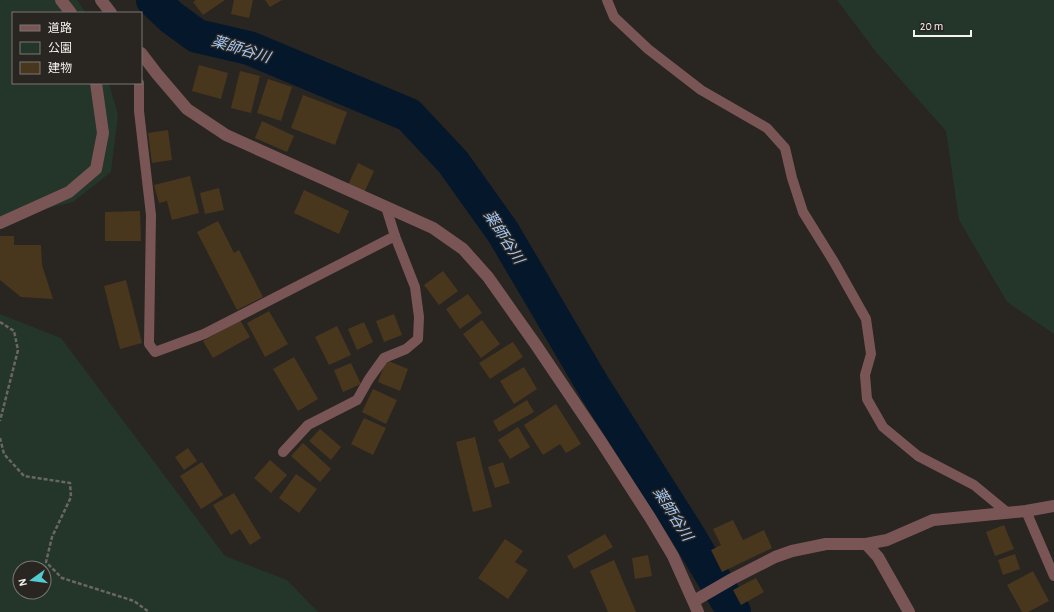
<svg xmlns="http://www.w3.org/2000/svg" width="1054" height="612" font-family="'Alegreya Sans','Noto Sans JP',sans-serif">
	<style>
		.green { fill: #233629; fill-rule: evenodd }
		.lines { fill: none; stroke-linecap: round; stroke-linejoin: round }
		.river { stroke: #05172b; stroke-width: 34 }
		.building { fill: #49371d }
		.path { stroke: #6a6663; stroke-width: 2.5; stroke-dasharray: 4 2; stroke-linecap: butt }
		.lane { stroke: #7a5556; stroke-width: 10 }
		.street { stroke: #7a5556; stroke-width: 12 }
		.labels { text-anchor: middle; stroke-width: 3; stroke-linejoin: round; paint-order: stroke }
		.water-label { font-size: 15px; font-style: italic; fill: #a2c8f7; stroke: #292521 }
	</style>
	<rect width="100%" height="100%" fill="#292521"/>
	<g class="green">
		<polygon points="0,0 77,0 86,13 13,13 13,83 109,83 118,115 111,172 73,202 0,220"/>
		<polygon points="837,0 1054,0 1054,334 1007,302 959,220 946,131 876,52"/>
		<path d="M0 314 61 338 225 556 287 580 318 612H0ZM20 568H44V592H20Z"/>
	</g>
	<g class="lines">
		<polyline class="river" points="153,0 171,17 197,36 249,48 409,115 453,162 503,232 594,387 685,530 734,612"/>
	</g>
	<g class="building">
		<polygon points="196,0 225,0 203,15 193,2"/>
		<polygon points="234,0 253,0 249,18 231,14"/>
		<polygon points="265,0 282,0 270,7"/>
		<polygon points="199,65 228,73 221,99 192,91"/>
		<polygon points="240,71 260,76 251,113 231,108"/>
		<polygon points="268,79 292,87 281,121 257,113"/>
		<polygon points="303,95 347,112 335,145 291,128"/>
		<polygon points="262,121 294,136 287,152 255,138"/>
		<polygon points="168,130 172,160 152,163 148,133"/>
		<polygon points="358,163 374,171 364,193 348,185"/>
		<polygon points="190,176 199,213 172,220 167,201 159,203 154,185"/>
		<polygon points="219,188 224,210 205,214 200,193"/>
		<polygon points="304,190 349,211 339,234 294,213"/>
		<polygon points="140,211 141,241 105,241 105,212"/>
		<polygon points="218,221 234,253 239,250 263,297 237,310 197,232"/>
		<polygon points="0,236 14,236 14,245 41,245 42,265 53,299 21,297 0,280"/>
		<polygon points="443,271 458,291 439,305 424,285"/>
		<polygon points="126,280 142,343 120,349 104,286"/>
		<polygon points="468,294 482,313 460,329 446,309"/>
		<polygon points="269,311 288,344 265,357 247,323"/>
		<polygon points="394,314 402,335 384,342 376,321"/>
		<polygon points="240,320 250,337 213,358 203,341"/>
		<polygon points="482,320 500,344 481,358 463,334"/>
		<polygon points="364,322 373,342 357,350 348,329"/>
		<polygon points="337,326 351,355 329,365 315,337"/>
		<polygon points="513,342 523,357 490,379 479,363"/>
		<polygon points="294,357 318,399 298,411 273,369"/>
		<polygon points="386,360 408,369 400,391 378,382"/>
		<polygon points="351,363 361,384 343,392 334,370"/>
		<polygon points="524,367 537,389 514,404 500,381"/>
		<polygon points="373,389 397,400 386,424 362,412"/>
		<polygon points="527,400 534,412 499,432 493,421"/>
		<polygon points="556,404 581,444 566,453 560,444 543,455 524,425"/>
		<polygon points="364,418 386,428 373,455 351,444"/>
		<polygon points="518,427 530,447 510,459 498,440"/>
		<polygon points="320,429 341,447 331,460 309,441"/>
		<polygon points="475,437 492,507 473,512 456,442"/>
		<polygon points="303,443 331,469 320,482 291,456"/>
		<polygon points="188,448 197,461 184,470 175,457"/>
		<polygon points="270,460 287,475 271,493 254,478"/>
		<polygon points="202,462 223,495 201,509 180,476"/>
		<polygon points="503,462 510,483 495,488 488,467"/>
		<polygon points="296,474 317,489 299,513 279,498"/>
		<polygon points="234,493 261,538 250,545 240,529 231,535 213,505"/>
		<polygon points="733,520 743,540 764,530 772,548 722,572 711,550 721,545 713,529"/>
		<polygon points="1004,525 1014,549 995,556 986,532"/>
		<polygon points="605,534 613,547 574,569 567,556"/>
		<polygon points="505,539 523,551 515,562 528,570 508,599 478,578"/>
		<polygon points="1015,554 1020,569 1003,575 998,560"/>
		<polygon points="648,555 652,576 635,579 632,558"/>
		<polygon points="614,560 636,612 608,612 590,571"/>
		<polygon points="1033,571 1049,601 1028,612 1022,612 1007,585"/>
		<polygon points="756,578 764,592 741,605 733,590"/>
	</g>
	<g class="lines">
		<g class="path">
			<polyline points="0,322 14,331 18,350 0,421"/>
			<polyline points="0,438 4,454 24,476 70,483 71,497 52,537 46,562 62,578 134,601 149,612"/>
		</g>
		<g class="lane">
			<polyline points="607,0 614,17 648,49 701,90 767,128 785,148 792,178 803,212 834,262 866,319 871,354 865,375 867,399 883,427 918,456 974,485 1008,513"/>
			<polyline points="139,83 139,111 151,215 149,344 155,352 204,334 395,236"/>
			<polyline points="283,452 308,425 357,400 369,379 384,358 406,349 418,339 419,317 415,287 395,236 386,207"/>
			<polyline points="1026,511 1054,576"/>
		</g>
		<g class="street">
			<polyline points="61,0 71,13"/>
			<polyline points="101,0 111,13"/>
			<polyline points="141,53 157,74 187,109 226,135 433,228 463,249 488,277 536,345 600,440 651,519 673,556 698,612"/>
			<polyline points="0,223 69,192 96,169 103,133 96,83"/>
			<polyline points="866,544 878,557 909,612"/>
			<polyline points="694,601 732,579 775,557 792,551 826,544 866,544 887,540 933,520 1026,511 1054,506"/>
		</g>
	</g>
	<g class="labels">
		<g class="water-label">
			<text transform="translate(241 49) rotate(17)" y="5">薬師谷川</text>
			<text transform="translate(504 237) rotate(57)" y="5">薬師谷川</text>
			<text transform="translate(673 514) rotate(58)" y="5">薬師谷川</text>
		</g>
	</g>
	<rect x="12" y="12" width="130" height="72" fill="#292521" stroke="#7b7774"/>
	<rect x="20" y="25" width="20" height="6" fill="#7a5556" stroke="#7b7774"/>
	<text x="48" y="32" font-size="12" fill="#f5f2f0">道路</text>
	<rect x="20" y="42" width="20" height="12" fill="#233629" stroke="#7b7774"/>
	<text x="48" y="52" font-size="12" fill="#f5f2f0">公園</text>
	<rect x="20" y="62" width="20" height="12" fill="#49371d" stroke="#7b7774"/>
	<text x="48" y="72" font-size="12" fill="#f5f2f0">建物</text>
	<g transform="translate(32 580) rotate(256)"><circle r="19" fill="#292521" stroke="#7b7774"/>
	<path d="M0-3L7 15L0 10L-7 15Z" fill="#52ccd0"/>
	<text y="-6" font-size="11" font-weight="bold" text-anchor="middle" fill="#f5f2f0">N</text>
	</g>
	<path d="M914 30v6h57v-6" fill="none" stroke="#f5f2f0" stroke-width="2"/>
	<text x="920" y="30" font-size="12" fill="#f5f2f0" stroke="#292521" stroke-width="3" paint-order="stroke">20 m</text>
</svg>
